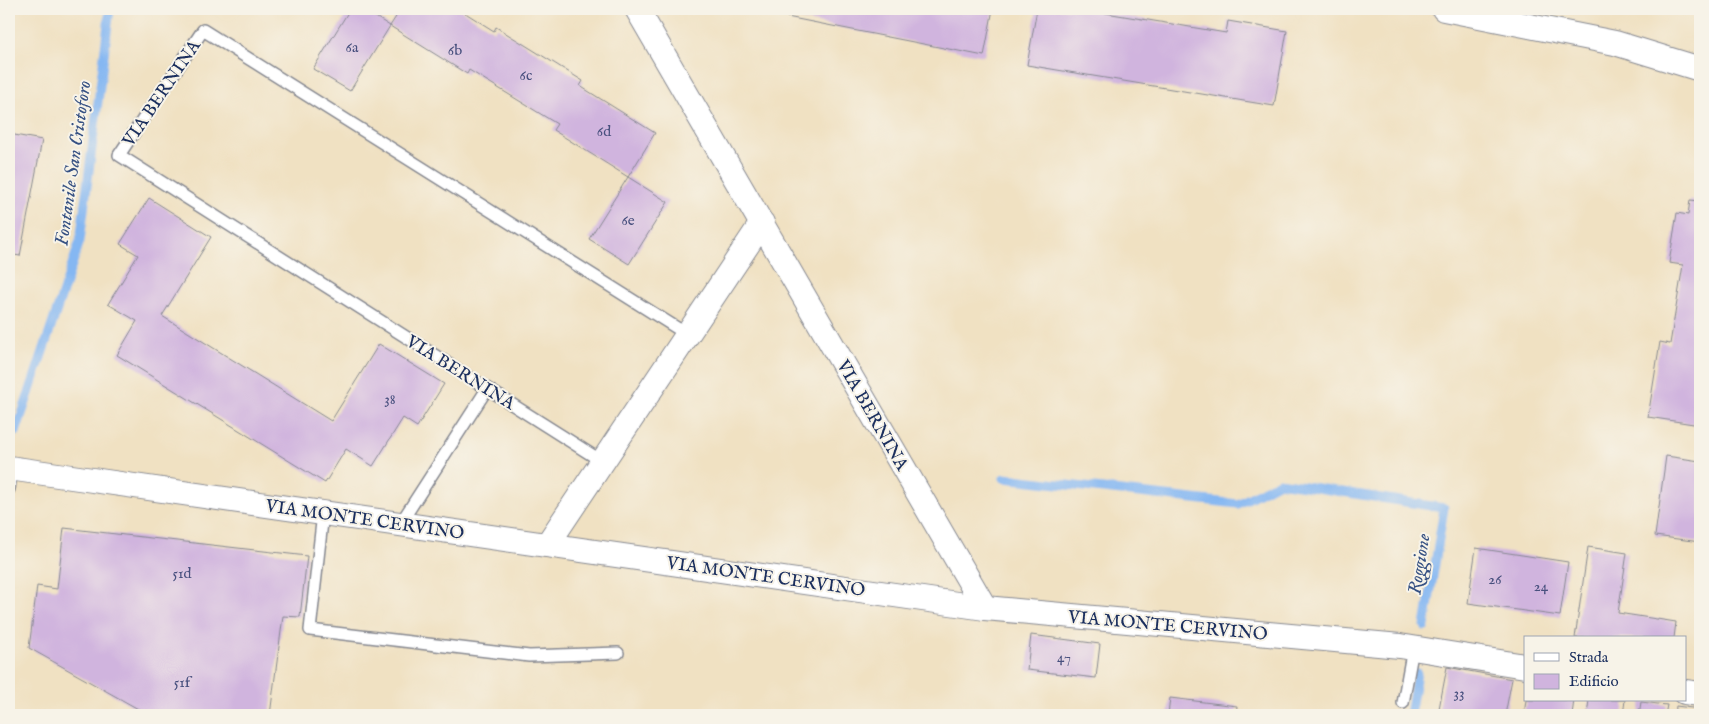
<svg xmlns="http://www.w3.org/2000/svg" width="1709" height="724" font-family="'IM FELL English',serif">
	<style>
		.lines { fill: none; stroke-linecap: round; stroke-linejoin: round }
		.stream { stroke: #85b7f2; stroke-width: 9 }
		.building { fill: #d0b4de }
		.lane-casing { stroke: #868890; stroke-width: 14 }
		.street-casing { stroke: #868890; stroke-width: 26 }
		.lane { stroke: #fff; stroke-width: 11 }
		.street { stroke: #fff; stroke-width: 24 }
		.labels { text-anchor: middle; stroke-width: 4; stroke-linejoin: round; paint-order: stroke }
		.number-label { font-size: 15px; fill: #48507e }
		.street-label { font-size: 18px; fill: #1b2f5e; stroke: #f7f3e8 }
		.water-label { font-size: 19px; font-style: italic; fill: #365183; stroke: #f7f3e8 }
	</style>
	<rect width="100%" height="100%" fill="#f7f3e8"/>
	<filter id="ink" filterUnits="userSpaceOnUse"><feTurbulence type="fractalNoise" baseFrequency=".02" numOctaves="2"/><feDisplacementMap in="SourceGraphic" scale="10" xChannelSelector="R" yChannelSelector="G"/><feConvolveMatrix kernelMatrix="1 2 1 2 8 2 1 2 1" color-interpolation-filters="sRGB"/></filter>
	<filter id="wash" filterUnits="userSpaceOnUse"><feTurbulence type="fractalNoise" baseFrequency=".0096" numOctaves="4" result="noise"/><feDisplacementMap in="SourceGraphic" scale="20" xChannelSelector="R" yChannelSelector="G"/><feGaussianBlur stdDeviation="1.12" result="paint"/><feColorMatrix in="noise" values="0 0 0 0 0 0 0 0 0 0 0 0 0 0 0 0 0 1.4 0 .05"/><feComposite in="paint" operator="in"/></filter>
	<g filter="url(#wash)">
		<rect width="100%" height="100%" fill="#f0e1c2"/>
		<g class="lines">
			<g class="stream">
				<polyline points="16,432 80,241 110,9"/>
				<polyline points="1004,478 1238,504 1279,482 1444,508 1425,626"/>
				<polyline points="1410,715 1417,673"/>
			</g>
		</g>
		<g id="blocks">
			<g class="building">
				<polygon points="350,9 363,9 390,26 350,91 313,69"/>
				<polygon points="401,9 459,9 494,31 496,27 583,81 580,86 655,133 628,177 553,130 557,124 469,70 467,74 390,26"/>
				<polygon points="789,9 993,9 984,56 787,17"/>
				<polygon points="1037,9 1082,9 1226,33 1228,21 1287,31 1274,106 1027,65"/>
				<polygon points="9,134 42,140 20,256 9,254"/>
				<polygon points="628,177 668,202 629,264 589,239"/>
				<polygon points="149,198 211,237 162,316 331,421 379,344 444,384 417,427 403,418 373,466 346,449 325,483 117,355 137,321 108,304 138,255 120,244"/>
				<polygon points="1690,200 1700,201 1700,425 1648,417 1660,342 1670,344 1683,265 1669,263 1677,213 1688,215"/>
				<polygon points="1666,456 1700,461 1700,542 1655,536"/>
				<polygon points="64,528 307,556 300,617 283,616 270,715 149,715 29,648 37,586 57,589"/>
				<polygon points="1588,547 1627,553 1618,613 1676,622 1674,638 1575,638"/>
				<polygon points="1476,548 1568,562 1560,616 1468,603"/>
				<polygon points="1031,635 1100,644 1096,678 1027,670"/>
				<polygon points="1447,667 1512,679 1505,715 1438,714"/>
				<polygon points="1170,698 1237,706 1236,715 1168,715"/>
				<polygon points="1526,700 1574,700 1572,715 1524,715"/>
				<polygon points="1589,700 1625,700 1623,715 1587,715"/>
				<polygon points="1641,702 1667,705 1665,715 1639,715"/>
				<polygon points="1676,706 1700,709 1700,715 1675,715"/>
			</g>
		</g>
	</g>
	<g filter="url(#ink)">
		<use href="#blocks" fill-opacity="0" stroke="#868890" stroke-width="1"/>
		<g class="lines">
			<defs>
				<g id="lane">
					<polyline points="603,462 119,155 203,30 688,335"/>
					<polyline points="9,489 12,469"/>
					<polyline points="323,513 310,630 529,656 618,653"/>
					<polyline points="400,524 487,389"/>
					<polyline points="1403,703 1413,648"/>
				</g>
				<g id="street">
					<polyline points="637,9 985,608"/>
					<polyline points="1444,9 1615,43 1700,69"/>
					<polyline points="9,468 985,608 1400,646 1525,666"/>
					<polyline points="547,545 762,223"/>
					<polyline points="1685,692 1700,694"/>
				</g>
			</defs>
			<use href="#lane" class="lane-casing"/>
			<use href="#street" class="street-casing"/>
			<use href="#lane" class="lane"/>
			<use href="#street" class="street"/>
		</g>
	</g>
	<g class="labels">
		<g class="number-label">
			<text x="352" y="52">6a</text>
			<text x="455" y="55">6b</text>
			<text x="526" y="80">6c</text>
			<text x="604" y="136">6d</text>
			<text x="628" y="225">6e</text>
			<text x="390" y="404">38</text>
			<text x="182" y="578">51d</text>
			<text x="1495" y="584">26</text>
			<text x="1541" y="591">24</text>
			<text x="1064" y="662">47</text>
			<text x="182" y="687">51f</text>
			<text x="1459" y="698">33</text>
		</g>
		<g class="street-label">
			<text transform="translate(161 93) rotate(-56)" y="6">VIA BERNINA</text>
			<text transform="translate(461 372) rotate(32)" y="6">VIA BERNINA</text>
			<text transform="translate(873 415) rotate(60)" y="6">VIA BERNINA</text>
			<text transform="translate(365 519) rotate(8)" y="6">VIA MONTE CERVINO</text>
			<text transform="translate(766 576) rotate(8)" y="6">VIA MONTE CERVINO</text>
			<text transform="translate(1168 625) rotate(5)" y="6">VIA MONTE CERVINO</text>
		</g>
		<g class="water-label">
			<text transform="translate(72 163) rotate(-82)" y="7">Fontanile San Cristoforo</text>
			<text transform="translate(1418 564) rotate(-81)" y="7">Roggione</text>
		</g>
	</g>
	<rect width="1709" height="724" fill="none" stroke="#f7f3e8" stroke-width="30"/>
	<rect x="1524" y="636" width="162" height="65" fill="#f7f3e8" stroke="#9fa5b1"/>
	<rect x="1534" y="653" width="25" height="8" fill="#ffffff" stroke="#9fa5b1"/>
	<text x="1569" y="662" font-size="15" fill="#1b2f5e">Strada</text>
	<rect x="1534" y="674" width="25" height="15" fill="#d0b4de" stroke="#9fa5b1"/>
	<text x="1569" y="686" font-size="15" fill="#1b2f5e">Edificio</text>
</svg>
